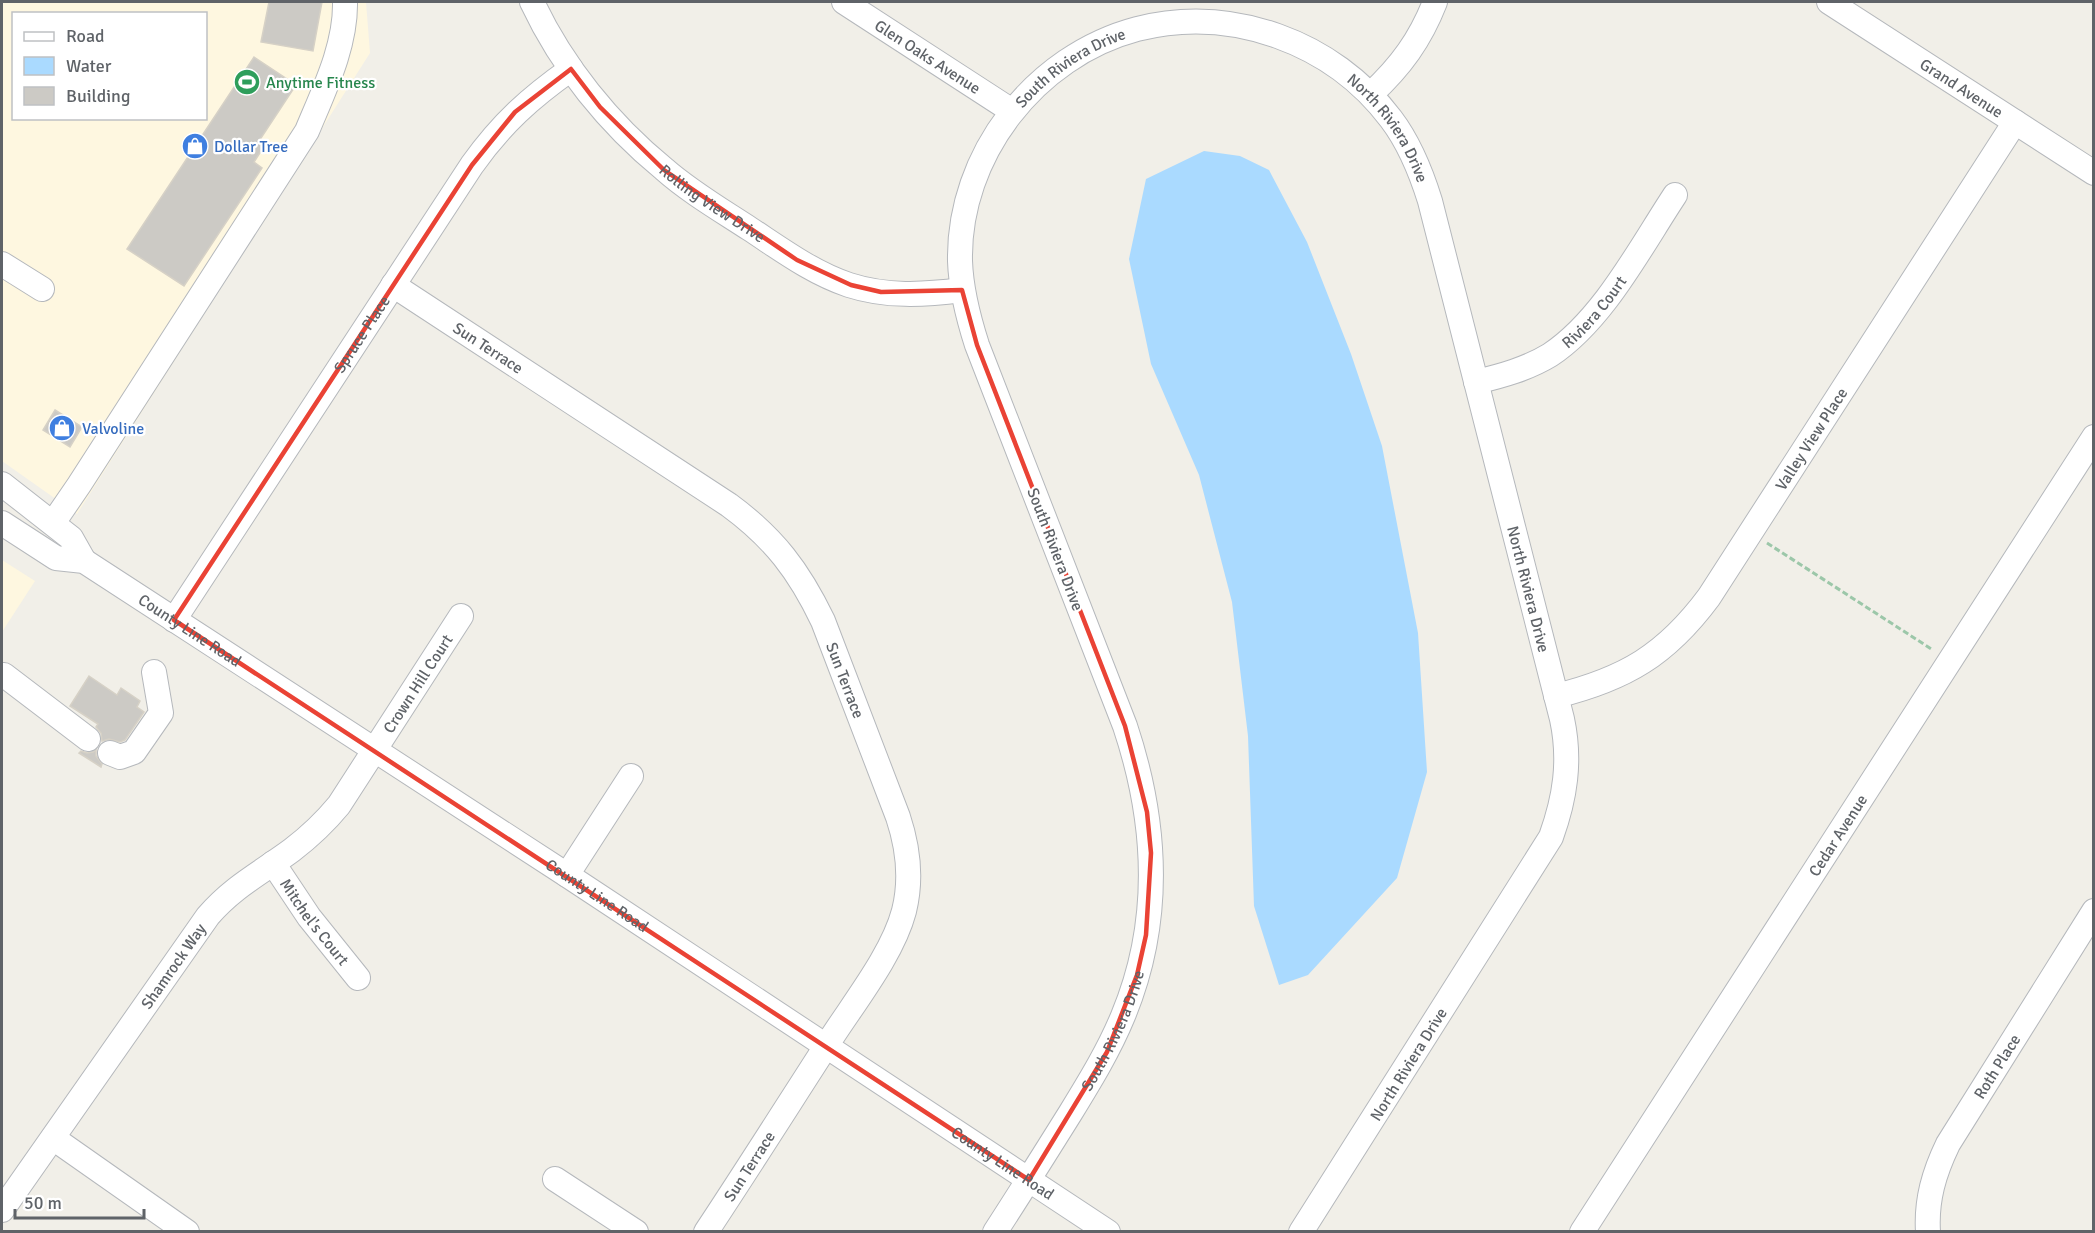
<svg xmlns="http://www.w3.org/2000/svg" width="2095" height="1233" font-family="Signika,sans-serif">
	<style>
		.commercial { fill: #fef7e0; fill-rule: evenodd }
		.water { fill: #aadaff }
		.building { fill: #cccac5; stroke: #d6d1c6; stroke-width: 1.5 }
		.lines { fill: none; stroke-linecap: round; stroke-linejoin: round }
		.minor-casing { stroke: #b5b8bc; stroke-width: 26 }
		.path { stroke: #9cc7a9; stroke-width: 3; stroke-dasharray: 6 3; stroke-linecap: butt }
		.minor { stroke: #fff; stroke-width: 24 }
		.marked { fill: none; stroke: #ea4335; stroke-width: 4.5; stroke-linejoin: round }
		.labels { text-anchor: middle; stroke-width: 4.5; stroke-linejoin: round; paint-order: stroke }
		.street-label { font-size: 16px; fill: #5f6368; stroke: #fff }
		.leisure-label { font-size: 16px; fill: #27864d; stroke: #fff; text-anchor: start }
		.shop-label { font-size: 16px; fill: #366cbe; stroke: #fff; text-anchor: start }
	</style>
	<rect width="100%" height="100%" fill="#f1efe8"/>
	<g class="commercial">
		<path d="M2 2H366L370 53 77 514 2 461ZM14 14H206V118H14Z"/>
		<polygon points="2,560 35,581 2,632"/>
	</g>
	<polygon class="water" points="1204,151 1240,156 1269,170 1307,242 1351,354 1382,446 1418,633 1427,772 1397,878 1308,975 1279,985 1254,906 1248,736 1232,602 1199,475 1151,364 1129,259 1146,179"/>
	<g class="building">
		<polygon points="269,2 322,2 313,51 261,42"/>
		<polygon points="254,57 296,85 259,141 265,145 254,162 262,168 184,286 127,249"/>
		<polygon points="55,410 82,427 70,447 43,430"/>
		<polygon points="89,676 117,695 121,688 140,701 137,707 144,712 125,740 120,742 109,739 102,741 101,733 96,727 98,724 70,706"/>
		<polygon points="96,750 96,756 102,764 101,767 79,753 81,751 87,753 93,752"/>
	</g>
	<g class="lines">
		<defs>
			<g id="minor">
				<path id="s1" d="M532 2C562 66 609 124 664 169 690 192 721 210 750 229 782 250 813 273 849 285 886 297 924 295 962 290"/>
				<path id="s2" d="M844 2 1012 111"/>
				<path id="s3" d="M1829 2 2094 173"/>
				<path d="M1371 94C1401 66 1420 40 1435 2"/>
				<polyline points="2,264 42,289"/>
				<path id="s4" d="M393 285 729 505C774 538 799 571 823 621L898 817C908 847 912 879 904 911 893 953 856 1000 832 1037 790 1102 749 1167 706 1232"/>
				<path id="s5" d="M1476 382C1501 376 1527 369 1550 355 1603 320 1640 248 1675 195"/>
				<polyline points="2,484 71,538 84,561"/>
				<path id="s6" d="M2 523 56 558 84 561 567 875 1108 1232"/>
				<path d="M53 523 79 485 307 131C324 90 346 46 345 2"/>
				<path id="s7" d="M174 620 472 165C502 123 530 98 571 69"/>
				<polyline points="4,675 88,739"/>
				<path id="s8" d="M1556 696C1625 679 1666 655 1709 597L2015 122"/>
				<polyline points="110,753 120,757 134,752 161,713 154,672"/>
				<path id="s9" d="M273 863 309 917 358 978"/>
				<polyline points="567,875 631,776"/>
				<polyline points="53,1138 187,1232"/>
				<polyline points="555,1179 636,1232"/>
				<path id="s10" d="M2 1210 208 916C234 886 261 873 292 850 309 837 325 822 339 805L461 616"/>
				<path id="s11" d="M995 1232C1021 1192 1046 1152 1071 1112 1090 1081 1109 1050 1123 1016 1163 920 1157 822 1125 726L977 345C968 317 961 290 960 261 958 155 1035 56 1137 29 1232 5 1333 42 1391 119 1410 144 1421 172 1430 201L1562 719C1571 761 1565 798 1551 837L1301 1232"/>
				<path id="s12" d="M1582 1232 2094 437"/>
				<path id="s13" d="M1928 1232C1926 1200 1934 1173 1948 1144L2094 911"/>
			</g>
		</defs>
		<use href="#minor" class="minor-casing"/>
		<polyline class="path" points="1767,543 1933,650"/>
		<use href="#minor" class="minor"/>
	</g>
	<path class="marked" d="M571 69 600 107 664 170 797 260 851 285 881 292 962 290 977 345 1125 726 1147 812 1151 853 1146 935 1137 975 1107 1052 1029 1180 174 620 472 165 515 112Z"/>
	<defs>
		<symbol id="stadium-disc" viewBox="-11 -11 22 22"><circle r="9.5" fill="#2e9e5b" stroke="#fff"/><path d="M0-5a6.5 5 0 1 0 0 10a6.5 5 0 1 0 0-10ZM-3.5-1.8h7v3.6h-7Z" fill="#fff"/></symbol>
		<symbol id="shop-disc" viewBox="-11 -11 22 22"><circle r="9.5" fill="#3f7fe0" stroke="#fff"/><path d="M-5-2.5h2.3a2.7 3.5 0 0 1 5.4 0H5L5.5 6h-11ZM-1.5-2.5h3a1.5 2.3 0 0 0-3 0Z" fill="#fff"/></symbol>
	</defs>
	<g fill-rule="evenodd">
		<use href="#stadium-disc" x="232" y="67" width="30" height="30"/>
		<use href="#shop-disc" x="180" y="131" width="30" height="30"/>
		<use href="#shop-disc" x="47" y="413" width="30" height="30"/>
	</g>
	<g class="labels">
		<g class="street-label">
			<text dy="6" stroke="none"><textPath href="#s2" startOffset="100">Glen Oaks Avenue</textPath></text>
			<text dy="6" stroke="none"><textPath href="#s11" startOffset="1278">South Riviera Drive</textPath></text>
			<text dy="6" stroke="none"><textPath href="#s3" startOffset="158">Grand Avenue</textPath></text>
			<text dy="6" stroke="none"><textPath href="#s11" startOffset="1647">North Riviera Drive</textPath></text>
			<text dy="6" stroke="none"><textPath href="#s1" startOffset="274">Rolling View Drive</textPath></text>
			<text dy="6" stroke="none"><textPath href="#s5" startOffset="141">Riviera Court</textPath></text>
			<text dy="6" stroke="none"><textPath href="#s7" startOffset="342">Spruce Place</textPath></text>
			<text dy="6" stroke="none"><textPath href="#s4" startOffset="114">Sun Terrace</textPath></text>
			<text dy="6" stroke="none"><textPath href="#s8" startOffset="375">Valley View Place</textPath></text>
			<text transform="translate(1056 549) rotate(69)" y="6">South Riviera Drive</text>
			<text dy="6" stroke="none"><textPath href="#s11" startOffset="2133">North Riviera Drive</textPath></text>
			<text dy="6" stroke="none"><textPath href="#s6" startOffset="219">County Line Road</textPath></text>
			<text dy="6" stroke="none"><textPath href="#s4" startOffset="616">Sun Terrace</textPath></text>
			<text dy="6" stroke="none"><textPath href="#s10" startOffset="676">Crown Hill Court</textPath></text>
			<text dy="6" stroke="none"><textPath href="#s12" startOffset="472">Cedar Avenue</textPath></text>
			<text dy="6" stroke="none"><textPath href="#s6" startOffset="705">County Line Road</textPath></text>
			<text dy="6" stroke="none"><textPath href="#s9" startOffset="72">Mitchel's Court</textPath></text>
			<text dy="6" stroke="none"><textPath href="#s10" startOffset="298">Shamrock Way</textPath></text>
			<text dy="6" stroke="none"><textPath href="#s11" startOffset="234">South Riviera Drive</textPath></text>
			<text transform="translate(1408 1064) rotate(-58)" y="6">North Riviera Drive</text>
			<text dy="6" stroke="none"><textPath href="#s13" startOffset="183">Roth Place</textPath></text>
			<text dy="6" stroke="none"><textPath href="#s6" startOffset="1191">County Line Road</textPath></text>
			<text transform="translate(749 1166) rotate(-57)" y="6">Sun Terrace</text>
		</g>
		<g class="leisure-label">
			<text x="266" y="88">Anytime Fitness</text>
		</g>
		<g class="shop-label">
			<text x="214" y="152">Dollar Tree</text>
			<text x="82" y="434">Valvoline</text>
		</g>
	</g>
	<rect width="2095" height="1233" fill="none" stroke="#5f6368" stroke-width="6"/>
	<rect x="12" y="12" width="195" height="108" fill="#ffffff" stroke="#bfc1c3" stroke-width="1.5"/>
	<rect x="24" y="32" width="30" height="9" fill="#ffffff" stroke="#bfc1c3" stroke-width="1.5"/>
	<text x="66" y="42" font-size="18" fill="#5f6368">Road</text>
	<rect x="24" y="57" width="30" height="18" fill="#aadaff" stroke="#bfc1c3" stroke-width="1.5"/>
	<text x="66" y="72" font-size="18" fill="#5f6368">Water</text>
	<rect x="24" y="87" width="30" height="18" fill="#cccac5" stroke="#bfc1c3" stroke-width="1.5"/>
	<text x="66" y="102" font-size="18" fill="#5f6368">Building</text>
	<path d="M15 1209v9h129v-9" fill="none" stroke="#5f6368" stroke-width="3"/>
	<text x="24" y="1209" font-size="18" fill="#5f6368" stroke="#ffffff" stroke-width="4.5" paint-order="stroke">50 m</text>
</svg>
